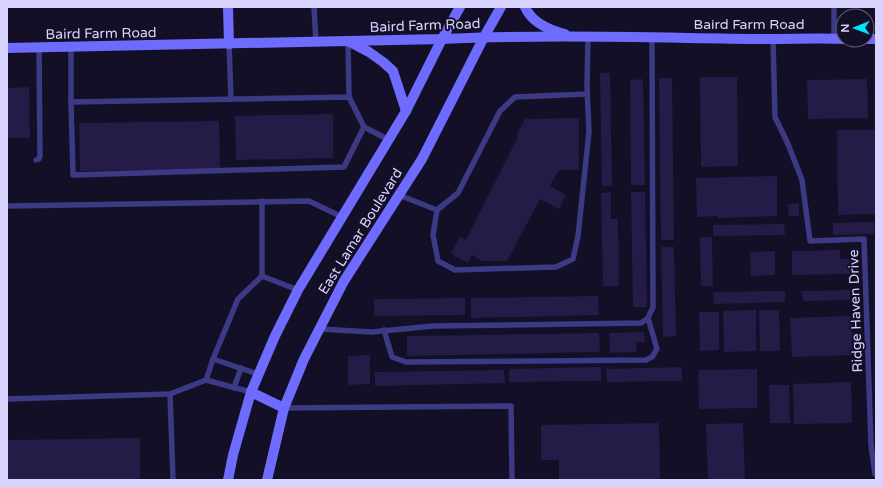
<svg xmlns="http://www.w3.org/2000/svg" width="883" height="487" font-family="'Varela Round',sans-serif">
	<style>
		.building { fill: #241b47 }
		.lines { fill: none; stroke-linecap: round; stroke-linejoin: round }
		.lane { stroke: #3d3a85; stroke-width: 5.5 }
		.secondary { stroke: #6f6bff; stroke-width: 10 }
		.labels { text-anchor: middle; stroke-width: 4; stroke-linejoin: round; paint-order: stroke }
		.street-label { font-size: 14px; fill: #d9d4ff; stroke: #130f26 }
	</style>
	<rect width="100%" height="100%" fill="#130f26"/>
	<g class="building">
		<polygon points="600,73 610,73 612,186 602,186"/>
		<polygon points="700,77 737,77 738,166 701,167"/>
		<polygon points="659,78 672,78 674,240 661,240"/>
		<polygon points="643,79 645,185 631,185 630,80"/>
		<polygon points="867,79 868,118 808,119 807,80"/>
		<polygon points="29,87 30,138 7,138 7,88"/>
		<polygon points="333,114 333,158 236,160 235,116"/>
		<polygon points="579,118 579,170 559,170 550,186 566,195 559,209 540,199 507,261 482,261 472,255 468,263 451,254 460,237 466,240 518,137 516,136 525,119"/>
		<polygon points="219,121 220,169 80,171 79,123"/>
		<polygon points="837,130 875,130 876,214 838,215"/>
		<polygon points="777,176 777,216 718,218 718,216 697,217 696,178"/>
		<polygon points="611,192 611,219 618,219 619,286 603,286 601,193"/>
		<polygon points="631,192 645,192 647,307 633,307"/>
		<polygon points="799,203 799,216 789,216 788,204"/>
		<polygon points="874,222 874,234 833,235 833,223"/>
		<polygon points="784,224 785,235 713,236 713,225"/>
		<polygon points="700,237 712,237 713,286 701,286"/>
		<polygon points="661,247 674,247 676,336 663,337"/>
		<polygon points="840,250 840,259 852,259 852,274 792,275 792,251"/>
		<polygon points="775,251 775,275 751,276 750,252"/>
		<polygon points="850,290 850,300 803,301 802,291"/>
		<polygon points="785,291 785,302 714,304 713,292"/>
		<polygon points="598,296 599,315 471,318 471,298"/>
		<polygon points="465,298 465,315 374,316 374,299"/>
		<polygon points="756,310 756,351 724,352 723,311"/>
		<polygon points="759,310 779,310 780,351 760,351"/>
		<polygon points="699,312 719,312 719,350 700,351"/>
		<polygon points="852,316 853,355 792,357 790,318"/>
		<polygon points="644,332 645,342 636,342 637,352 610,353 609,333"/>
		<polygon points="599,333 600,352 407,356 407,336"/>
		<polygon points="370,355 370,384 348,385 348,356"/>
		<polygon points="601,367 601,381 509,382 509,369"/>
		<polygon points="682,367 682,381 607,382 606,369"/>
		<polygon points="757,369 757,408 699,409 698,370"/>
		<polygon points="504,370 505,383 375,386 375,372"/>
		<polygon points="851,382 852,423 794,424 793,384"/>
		<polygon points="769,385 789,385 790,423 770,423"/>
		<polygon points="659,423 660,480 559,480 559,460 541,460 541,425"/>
		<polygon points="743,423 745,480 708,480 706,424"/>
		<polygon points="140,438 140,480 7,480 7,440"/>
	</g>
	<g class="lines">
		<g class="lane">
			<polyline points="314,7 316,42"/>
			<polyline points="834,7 834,38"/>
			<polyline points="773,39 775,117 788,144 802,180 810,241 864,239 871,445 875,474 876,475"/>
			<polyline points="348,41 349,97 364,127 344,167 73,175 71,102 349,97"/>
			<polyline points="229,44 231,99"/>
			<polyline points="71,47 71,102"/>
			<polyline points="364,127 389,140"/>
			<polyline points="36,160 39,159 40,156 39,48"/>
			<polyline points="399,195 437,210 433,235 438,261 455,270 556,267 573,259 578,236 589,132 587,87 588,37"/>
			<polyline points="262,201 262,276 298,290"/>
			<polyline points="7,206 309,201 342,217"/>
			<polyline points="437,210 458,193 500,111 515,97 587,94"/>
			<polyline points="319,329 372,332 433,326 641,323 648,318 653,307 652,38"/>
			<polyline points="384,330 392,357 406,362 646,360 652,357 657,349 648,318"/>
			<polyline points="213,359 258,374"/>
			<polyline points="206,380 213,359 238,299 262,276"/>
			<polyline points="234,388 241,368"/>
			<polyline points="170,394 173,480"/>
			<polyline points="7,399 170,394 206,380 251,392"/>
			<polyline points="284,408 511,406 512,480"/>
		</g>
		<g class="secondary">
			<polyline points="228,7 229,44"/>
			<path d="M525 7C532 23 549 30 565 34"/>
			<polyline points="867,39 876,39"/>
			<polyline points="350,42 369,52 383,62 393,71 406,111"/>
			<path d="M7 48 442 39C551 34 661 38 770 39 794 39 819 38 843 39"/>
			<polyline points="251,392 284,408"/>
			<polyline points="228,480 233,455 251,392 275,336 298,290 406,111 442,39 460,7"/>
			<polyline points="267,480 284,408 304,359 344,281 422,159 484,37 501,7"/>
		</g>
	</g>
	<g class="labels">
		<g class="street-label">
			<text x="749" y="29">Baird Farm Road</text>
			<text transform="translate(425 25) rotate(-2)" y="5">Baird Farm Road</text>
			<text transform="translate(101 33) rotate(-1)" y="5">Baird Farm Road</text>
			<text transform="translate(360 231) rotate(-58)" y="5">East Lamar Boulevard</text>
			<text transform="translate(855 311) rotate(-92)" y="5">Ridge Haven Drive</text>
		</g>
	</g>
	<rect width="883" height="487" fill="none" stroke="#d9d4ff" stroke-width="16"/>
	<g transform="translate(855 28) rotate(269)"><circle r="19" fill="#130f26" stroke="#625e7d"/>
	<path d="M0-3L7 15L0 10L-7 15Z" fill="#00e5ff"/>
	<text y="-6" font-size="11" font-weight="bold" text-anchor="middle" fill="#d9d4ff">N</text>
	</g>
</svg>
